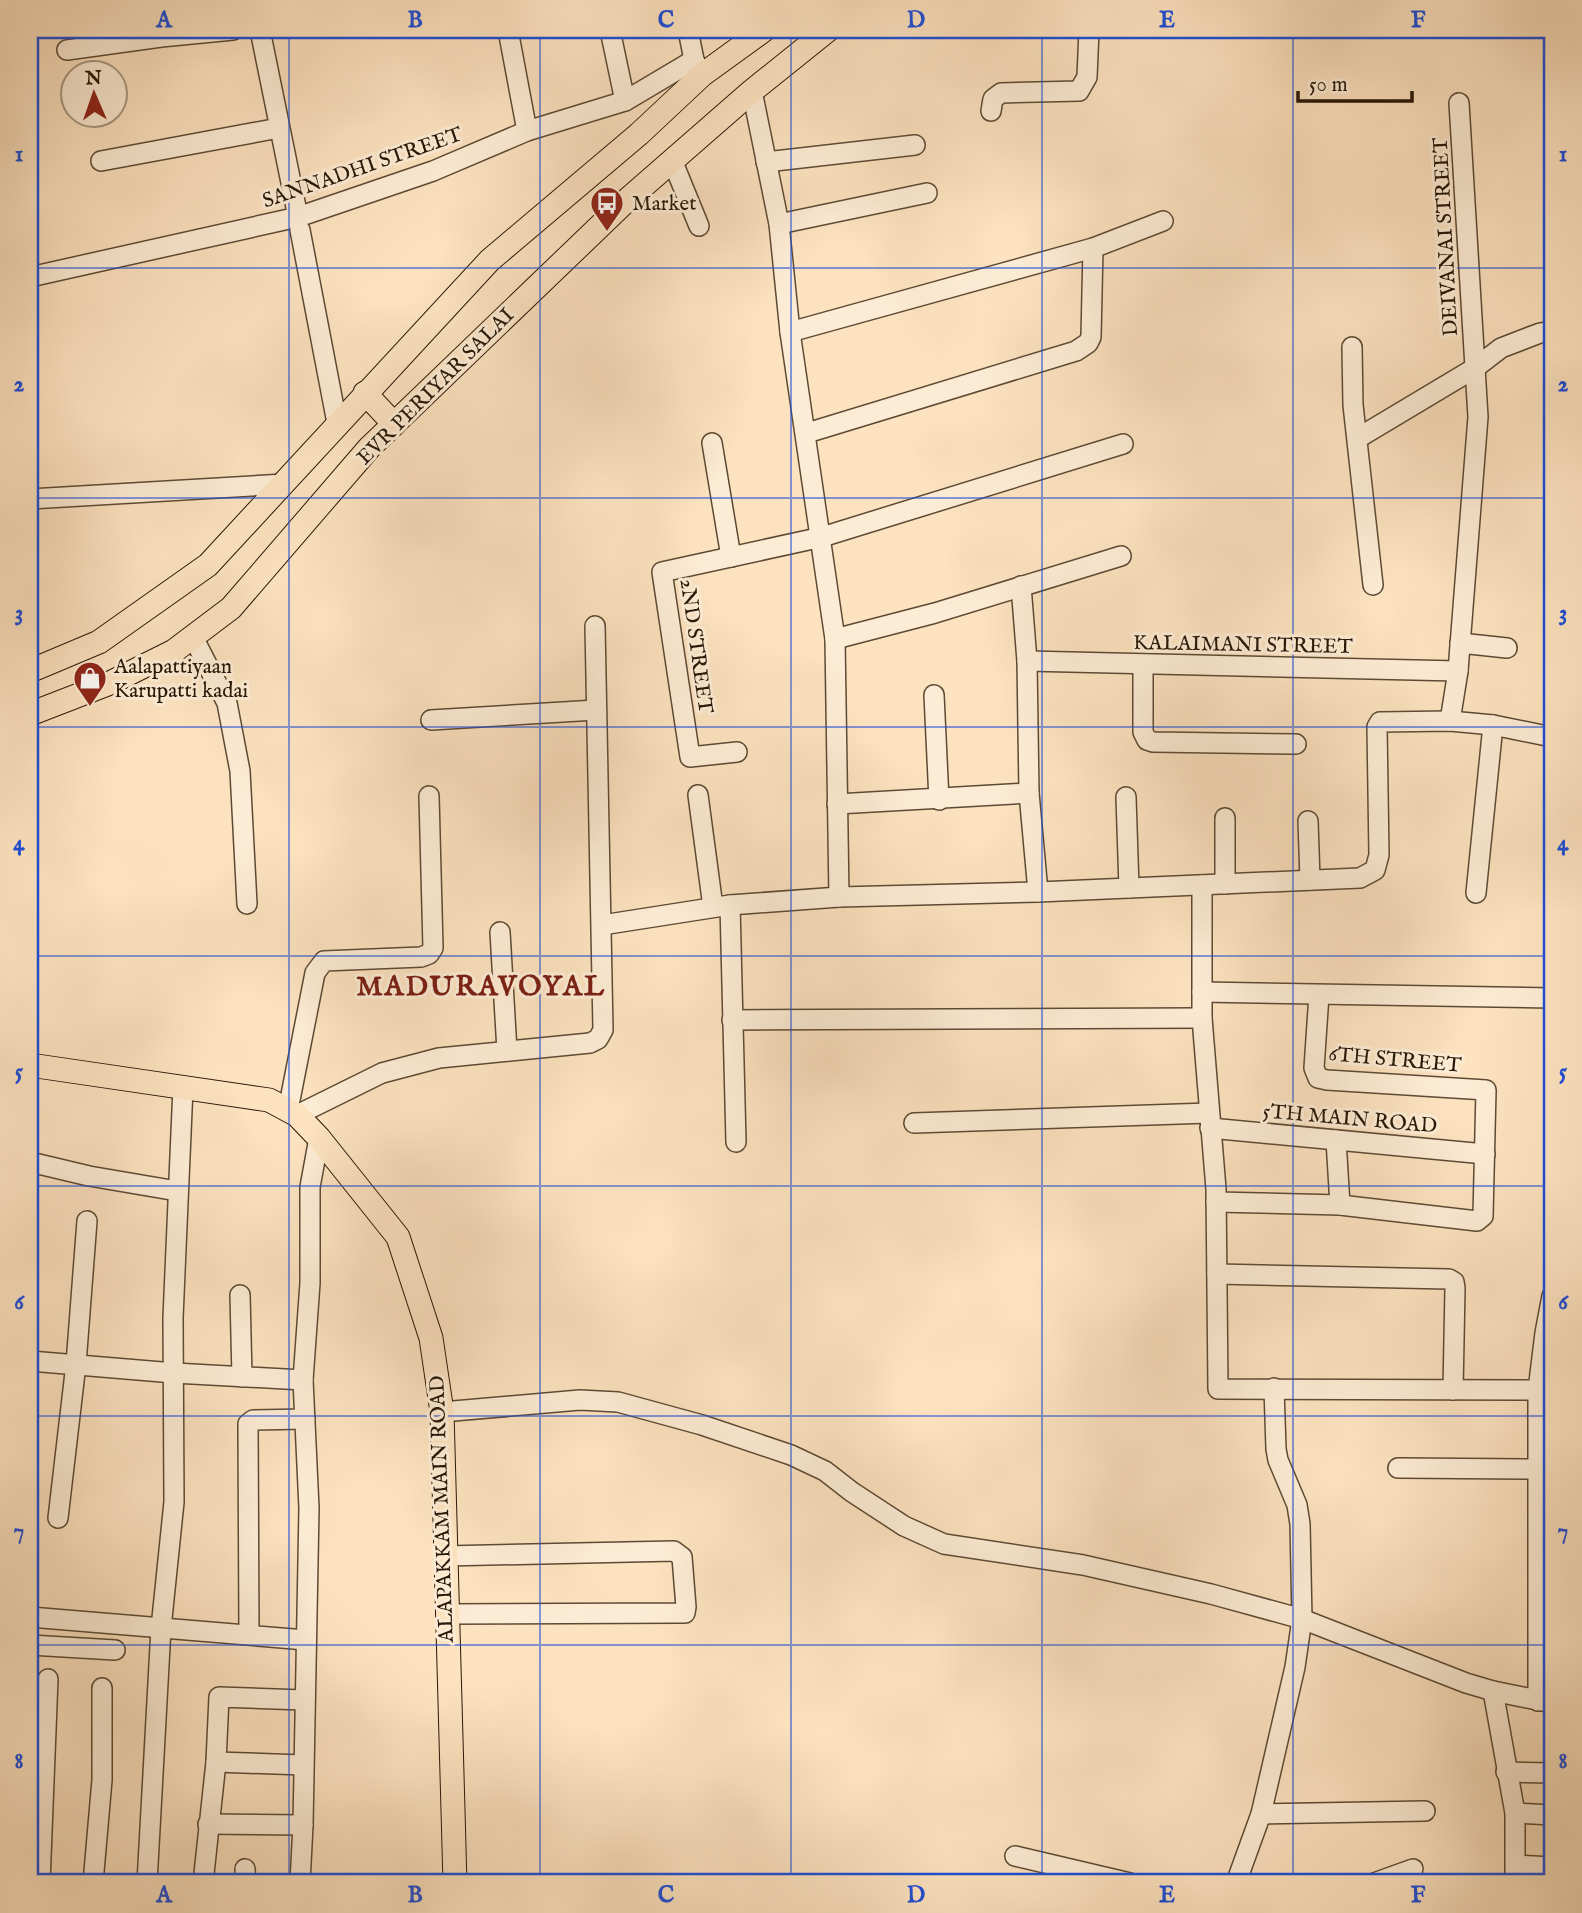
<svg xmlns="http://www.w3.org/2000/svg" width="1582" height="1913" font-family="'IM FELL English',serif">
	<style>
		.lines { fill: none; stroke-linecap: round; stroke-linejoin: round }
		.minor-casing { stroke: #5d4a34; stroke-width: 22 }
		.major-casing { stroke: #281706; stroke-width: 25 }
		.minor { stroke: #fdecd5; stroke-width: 19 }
		.major { stroke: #fce2bf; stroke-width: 23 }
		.grid { fill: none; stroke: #1d4ed8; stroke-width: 2; stroke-opacity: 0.55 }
		.labels { text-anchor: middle; stroke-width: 6; stroke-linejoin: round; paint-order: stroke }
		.street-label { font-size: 21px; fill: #281706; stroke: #fdecd5 }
		.poi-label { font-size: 21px; fill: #281706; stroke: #fdecd5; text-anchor: start }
		.district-label { font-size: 28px; font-weight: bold; letter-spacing: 2px; fill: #7a1f14; stroke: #fdecd5 }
		.neatline { fill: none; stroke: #1d4ed8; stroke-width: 2.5 }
		.grid-label { font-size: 23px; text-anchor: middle; font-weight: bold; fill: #1d4ed8 }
	</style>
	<rect width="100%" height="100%" fill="#fce2bf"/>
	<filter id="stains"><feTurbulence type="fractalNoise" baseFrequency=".00286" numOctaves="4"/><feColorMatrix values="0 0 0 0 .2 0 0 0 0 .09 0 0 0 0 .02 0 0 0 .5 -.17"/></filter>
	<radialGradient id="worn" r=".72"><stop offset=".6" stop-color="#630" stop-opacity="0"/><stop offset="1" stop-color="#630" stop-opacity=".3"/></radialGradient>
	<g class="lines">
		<defs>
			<g id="minor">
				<polyline points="260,30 298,217"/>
				<polyline points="508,30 527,131"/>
				<polyline points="610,30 625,101"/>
				<polyline points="688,30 694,60 699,71"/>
				<polyline points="67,50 161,37 233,30"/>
				<polyline points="752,91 779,224 790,332 835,639 839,897"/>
				<polyline points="991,111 993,99 1001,93 1079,91 1087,77 1089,30"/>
				<polyline points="672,160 699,226"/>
				<polyline points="101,161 279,128"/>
				<polyline points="766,162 915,145"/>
				<polyline points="779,224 927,193"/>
				<polyline points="300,230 337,423"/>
				<polyline points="30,277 298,217 433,171 527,131 625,101 694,60"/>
				<polyline points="790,332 1093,248 1163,221"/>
				<polyline points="1352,347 1353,405 1373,585"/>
				<polyline points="807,433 1076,351 1088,343 1091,337 1093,248"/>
				<polyline points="1358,438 1475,368 1501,348 1540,333 1552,331"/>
				<polyline points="712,443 731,557"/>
				<polyline points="30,499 284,484"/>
				<polyline points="1021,586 1027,661 1029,793 1038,892"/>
				<polyline points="193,637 227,703 240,771 247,904"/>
				<polyline points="835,639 935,613 1121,556"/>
				<polyline points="1460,643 1507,648"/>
				<polyline points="1027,661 1458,671"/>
				<polyline points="1143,664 1143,732 1147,740 1153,742 1296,744"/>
				<polyline points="934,695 939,800"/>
				<polyline points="431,720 596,710"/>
				<polyline points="1450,721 1458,671 1478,417 1459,103"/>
				<polyline points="737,752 690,757 662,572 822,537 1123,444"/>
				<polyline points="698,795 713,907"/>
				<polyline points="1126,797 1129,888"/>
				<polyline points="837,804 1029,793"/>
				<polyline points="1225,818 1225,884"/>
				<polyline points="1308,821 1310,880"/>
				<polyline points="1202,885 1202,1018 1216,1189 1218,1389 1538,1390"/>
				<polyline points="1476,893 1493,725"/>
				<polyline points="730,905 736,1142"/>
				<polyline points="602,925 730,905 839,897 1038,892 1360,878 1375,870 1379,855 1377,727 1380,722 1450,721 1493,725 1552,737"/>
				<polyline points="500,932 507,1051"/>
				<polyline points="1202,992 1552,998"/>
				<polyline points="732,1020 1202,1018"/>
				<polyline points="288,1110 315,973 324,961 421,957 429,954 433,948 429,796"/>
				<polyline points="297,1115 382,1073 439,1058 590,1043 598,1039 603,1030 595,626"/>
				<polyline points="914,1123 1209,1113"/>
				<polyline points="1210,1128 1485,1154"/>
				<polyline points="1336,1140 1340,1205"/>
				<polyline points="30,1162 89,1176 177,1191"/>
				<polyline points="1216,1202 1340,1205 1477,1221 1483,1216 1486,1090 1327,1080 1318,1078 1314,1068 1319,995"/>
				<polyline points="1217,1274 1449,1279 1454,1282 1455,1288 1453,1390"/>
				<polyline points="240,1295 242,1377"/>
				<polyline points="30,1361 174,1373 303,1380"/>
				<polyline points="442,1412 580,1400 618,1402 702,1425 791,1455 825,1471 852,1492 904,1526 944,1544 1083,1565 1211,1594 1302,1619 1466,1683 1493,1691 1552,1703"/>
				<polyline points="1398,1468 1538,1469"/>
				<polyline points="58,1518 76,1364 87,1221"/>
				<polyline points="445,1556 674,1551 682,1557 686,1607 685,1613 679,1613 447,1614"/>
				<polyline points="30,1617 306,1640"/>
				<polyline points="249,1635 248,1424 253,1420 305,1419"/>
				<polyline points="30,1645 115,1650"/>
				<polyline points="1493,1691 1515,1813 1515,1883"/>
				<polyline points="1538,1701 1538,1390 1545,1333 1552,1296"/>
				<polyline points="216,1762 303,1765"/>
				<polyline points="1506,1772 1552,1773"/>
				<polyline points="1515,1813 1552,1815"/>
				<polyline points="1261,1814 1425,1811"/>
				<polyline points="208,1824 303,1825"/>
				<polyline points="1015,1856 1130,1883"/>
				<polyline points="1516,1865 1552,1867"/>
				<polyline points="245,1869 246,1883"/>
				<polyline points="40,1883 48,1679"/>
				<polyline points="93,1883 102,1780 102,1688"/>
				<polyline points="147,1883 161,1628 174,1502 173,1318 183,1087"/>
				<polyline points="203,1883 216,1762 219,1697 304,1700"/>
				<polyline points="300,1883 303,1825 309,1508 303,1380 310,1283 310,1187 319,1138"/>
				<polyline points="1236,1883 1261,1814 1295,1667 1302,1619 1300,1524 1297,1505 1278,1460 1276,1449 1274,1388"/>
				<polyline points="1374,1883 1413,1869"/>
			</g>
			<g id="major">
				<polyline points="365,393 394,424"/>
				<polyline points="30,671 99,642 208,565 490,260 639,134 702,75 764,30"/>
				<polyline points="30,714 110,683 174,651 231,608 369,448 626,201 752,91 828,30"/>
				<polyline points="30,1065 269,1100 297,1115 319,1138 398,1237 431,1338 442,1412 455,1883"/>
			</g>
		</defs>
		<use href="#minor" class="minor-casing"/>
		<use href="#major" class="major-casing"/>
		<use href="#minor" class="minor"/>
		<use href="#major" class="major"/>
	</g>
	<path class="grid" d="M289 30V1883M540 30V1883M791 30V1883M1042 30V1883M1293 30V1883M30 268H1552M30 498H1552M30 727H1552M30 956H1552M30 1186H1552M30 1416H1552M30 1645H1552"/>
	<defs>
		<symbol id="bus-pin" viewBox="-11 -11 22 30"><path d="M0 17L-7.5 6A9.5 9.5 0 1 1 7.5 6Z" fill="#8f2418" stroke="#fdecd5"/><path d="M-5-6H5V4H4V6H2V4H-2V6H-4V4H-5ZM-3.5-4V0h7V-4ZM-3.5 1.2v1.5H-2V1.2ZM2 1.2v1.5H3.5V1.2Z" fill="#fff"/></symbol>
		<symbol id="shop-pin" viewBox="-11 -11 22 30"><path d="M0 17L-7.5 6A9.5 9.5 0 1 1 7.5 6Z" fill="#8f2418" stroke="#fdecd5"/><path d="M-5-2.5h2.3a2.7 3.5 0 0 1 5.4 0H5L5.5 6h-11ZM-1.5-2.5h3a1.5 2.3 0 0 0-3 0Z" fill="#fff"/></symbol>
	</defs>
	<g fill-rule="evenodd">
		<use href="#bus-pin" x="588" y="184" width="38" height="52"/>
		<use href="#shop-pin" x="71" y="659" width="38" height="52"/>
	</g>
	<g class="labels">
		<g class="street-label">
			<text transform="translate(362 167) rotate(-19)" y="7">SANNADHI STREET</text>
			<text transform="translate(1445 237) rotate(-93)" y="7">DEIVANAI STREET</text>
			<text transform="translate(435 386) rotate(-45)" y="7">EVR PERIYAR SALAI</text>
			<text transform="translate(1243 644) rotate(1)" y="7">KALAIMANI STREET</text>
			<text transform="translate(697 646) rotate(82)" y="7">2ND STREET</text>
			<text transform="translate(1395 1059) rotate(5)" y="7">6TH STREET</text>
			<text transform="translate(1350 1118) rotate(5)" y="7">5TH MAIN ROAD</text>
			<text transform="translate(441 1509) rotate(-92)" y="7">ALAPAKKAM MAIN ROAD</text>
		</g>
		<g class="poi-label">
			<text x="632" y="210">Market</text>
			<text x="114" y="673">Aalapattiyaan<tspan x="114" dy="24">Karupatti kadai</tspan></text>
		</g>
		<g class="district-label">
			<text x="481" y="995">MADURAVOYAL</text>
		</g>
	</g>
	<rect width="1582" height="1913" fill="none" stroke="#fce2bf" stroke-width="77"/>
	<g transform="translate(94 94) rotate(358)"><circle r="33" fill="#fdecd5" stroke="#a89782" stroke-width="2"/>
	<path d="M0-5L12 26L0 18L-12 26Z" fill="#8f2418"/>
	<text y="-10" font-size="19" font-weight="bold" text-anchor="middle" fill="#281706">N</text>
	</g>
	<path d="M1298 91v10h114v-10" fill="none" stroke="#281706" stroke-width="3.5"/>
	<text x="1309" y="91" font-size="21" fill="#281706" stroke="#fdecd5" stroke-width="5" paint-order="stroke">50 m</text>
	<rect x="38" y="38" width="1506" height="1836" class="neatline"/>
	<g class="grid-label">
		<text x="164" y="27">A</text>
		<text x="415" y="27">B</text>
		<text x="666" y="27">C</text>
		<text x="916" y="27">D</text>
		<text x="1167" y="27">E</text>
		<text x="1418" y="27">F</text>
		<text x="19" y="161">1</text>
		<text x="1563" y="161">1</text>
		<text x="19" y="391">2</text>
		<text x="1563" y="391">2</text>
		<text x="19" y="620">3</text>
		<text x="1563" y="620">3</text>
		<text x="19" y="850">4</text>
		<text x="1563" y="850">4</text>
		<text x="19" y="1079">5</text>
		<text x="1563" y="1079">5</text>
		<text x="19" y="1309">6</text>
		<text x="1563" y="1309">6</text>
		<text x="19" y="1538">7</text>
		<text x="1563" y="1538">7</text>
		<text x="19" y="1768">8</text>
		<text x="1563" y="1768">8</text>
		<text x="164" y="1902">A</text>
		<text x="415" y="1902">B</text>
		<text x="666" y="1902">C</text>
		<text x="916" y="1902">D</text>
		<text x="1167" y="1902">E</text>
		<text x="1418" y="1902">F</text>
	</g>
	<rect width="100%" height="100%" filter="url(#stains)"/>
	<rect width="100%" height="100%" fill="url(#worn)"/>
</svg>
